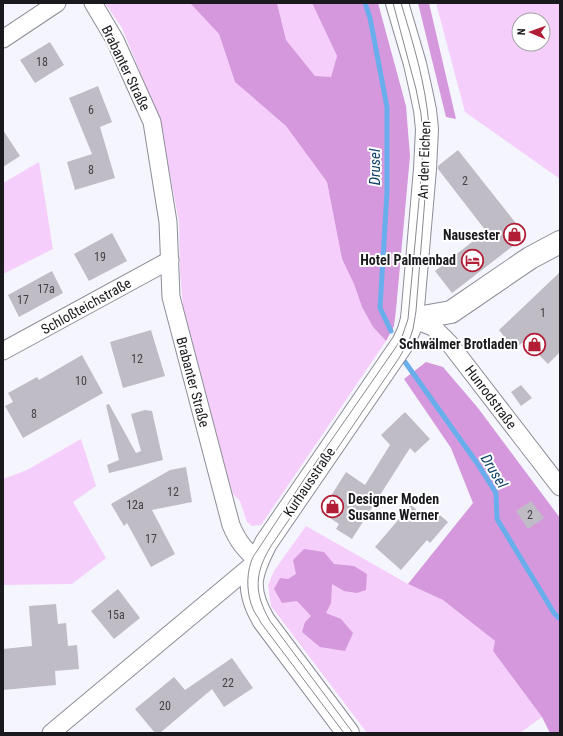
<svg xmlns="http://www.w3.org/2000/svg" width="563" height="736" font-family="'Roboto Condensed',sans-serif">
	<style>
		.green { fill: #f6cefb; fill-rule: evenodd }
		.forest { fill: #d598dc }
		.lines { fill: none; stroke-linecap: round; stroke-linejoin: round }
		.stream { stroke: #69aeec; stroke-width: 5 }
		.building { fill: #c0bcc6 }
		.street-casing { stroke: #8c8d97; stroke-width: 19 }
		.secondary-casing { stroke: #8c8d97; stroke-width: 24 }
		.street { stroke: #fff; stroke-width: 17 }
		.secondary { stroke: #fff; stroke-width: 22 }
		.tram { stroke: #898990; stroke-width: 1 }
		.labels { text-anchor: middle; stroke-width: 4; stroke-linejoin: round; paint-order: stroke }
		.number-label { font-size: 12px; fill: #444248 }
		.street-label { font-size: 14px; fill: #1a1a1e; stroke: #fff }
		.poi-label { font-size: 14px; font-weight: bold; fill: #1a1a1e; stroke: #fff; text-anchor: end }
		.water-label { font-size: 15px; font-style: italic; fill: #0d4169; stroke: #fff }
	</style>
	<rect width="100%" height="100%" fill="#f5f5fe"/>
	<g class="green">
		<polygon points="105,3 190,3 219,34 235,82 286,126 327,182 342,259 354,284 362,307 373,327 386,341 261,525 252,526 247,522 240,501 233,494 218,441 217,436 183,306 180,273 179,222 160,120 122,28"/>
		<polygon points="277,3 312,3 337,56 331,77 315,77 286,40"/>
		<path d="M436 3H560V179L465 112ZM519 20H543V44H519Z"/>
		<polygon points="39,162 53,249 3,274 3,183"/>
		<polygon points="81,439 96,486 73,502 106,558 72,584 3,585 3,479 27,470"/>
		<polygon points="306,526 408,584 443,600 495,641 493,651 542,717 520,733 367,733 271,606 268,585 274,571"/>
	</g>
	<g class="forest">
		<polygon points="190,3 277,3 286,40 315,76 331,77 337,56 312,3 378,3 406,106 410,156 396,310 394,326 386,341 373,327 362,307 354,284 342,259 327,182 286,126 235,82 219,34"/>
		<polygon points="418,3 429,3 456,119 446,117"/>
		<polygon points="426,362 443,367 478,408 560,518 560,733 550,733 542,717 493,651 495,641 443,600 408,584 473,503 451,448 404,379"/>
		<polygon points="304,549 324,552 334,564 354,566 367,574 366,590 357,593 344,591 332,584 331,603 326,613 341,619 353,633 345,651 320,647 302,632 305,622 311,616 297,601 282,603 274,589 280,578 288,579 296,574 293,560"/>
	</g>
	<g class="lines">
		<g class="stream">
			<polyline points="365,3 370,18 387,107 387,192 380,308 391,331"/>
			<polyline points="405,362 477,463 496,493 497,519 554,613 560,619"/>
		</g>
	</g>
	<g class="building">
		<polygon points="50,42 64,65 35,83 20,60"/>
		<polygon points="98,86 112,122 100,127 115,178 75,190 67,162 92,154 69,98"/>
		<polygon points="3,130 20,156 3,167"/>
		<polygon points="458,150 526,236 452,293 435,271 486,231 438,169 438,166"/>
		<polygon points="112,233 127,261 89,281 74,254"/>
		<polygon points="52,271 63,293 19,317 8,295"/>
		<polygon points="560,272 560,352 548,364 525,341 514,349 499,330"/>
		<polygon points="151,330 165,376 123,388 110,342"/>
		<polygon points="82,355 103,393 23,438 5,406 13,402 8,393 37,377 39,380"/>
		<polygon points="521,385 532,398 521,406 511,392"/>
		<polygon points="109,404 136,453 141,451 131,414 145,410 152,411 163,460 109,473 107,465 119,460 106,405"/>
		<polygon points="405,412 430,439 415,453 410,448 352,539 336,529 339,524 321,512 346,472 365,485 390,445 381,435"/>
		<polygon points="186,467 192,502 152,510 175,554 151,567 127,523 124,526 111,504 170,470"/>
		<polygon points="531,501 544,518 528,529 516,511"/>
		<polygon points="411,505 426,518 434,510 448,522 430,543 427,540 401,570 375,547"/>
		<polygon points="118,589 140,618 114,639 91,611"/>
		<polygon points="56,604 58,624 66,623 68,646 77,645 79,669 55,671 56,685 3,690 3,649 32,646 29,606"/>
		<polygon points="232,658 253,688 224,707 212,689 160,733 155,733 135,709 174,677 185,690"/>
	</g>
	<g class="lines">
		<defs>
			<g id="street">
				<polyline points="3,39 57,3"/>
				<polyline points="412,319 433,327 449,343 560,487"/>
				<polyline points="3,351 170,260"/>
				<path d="M51 733 257 561C244 548 238 542 231 525L171 297 168 222 152 122 115 40 93 3"/>
			</g>
			<g id="secondary">
				<polyline points="412,319 451,312 530,258 560,242"/>
				<path d="M348 733 264 621C245 589 250 574 266 543L403 343 409 330 412 319 425 169 427 129 425 110 421 91 415 64 397 3"/>
			</g>
		</defs>
		<use href="#street" class="street-casing"/>
		<use href="#secondary" class="secondary-casing"/>
		<use href="#street" class="street"/>
		<use href="#secondary" class="secondary"/>
		<g class="tram">
			<path d="M401 3C413 43 426 84 429 127 430 135 429 143 428 151"/>
			<path d="M344 733 261 623C259 618 255 614 253 609 247 595 246 577 251 562 252 558 255 554 257 551L305 478 396 347 402 337 408 319 422 168 423 138 421 114 416 89 393 3"/>
			<path d="M353 733 270 621C254 593 254 574 271 546L399 358 409 341 413 329 416 311 426 185"/>
		</g>
	</g>
	<defs>
		<symbol id="shop-ring" viewBox="-11 -11 22 22"><circle r="9.5" fill="#fff" stroke="#b11e36" stroke-width="1.5"/><path d="M-5-2.5h2.3a2.7 3.5 0 0 1 5.4 0H5L5.5 6h-11ZM-1.5-2.5h3a1.5 2.3 0 0 0-3 0Z" fill="#b11e36"/></symbol>
		<symbol id="hotel-ring" viewBox="-11 -11 22 22"><circle r="9.5" fill="#fff" stroke="#b11e36" stroke-width="1.5"/><path d="M-6-4.5h1.5V1H6V5H4.5V3h-9V5H-6ZM-4 0a1.8 1.8 0 1 1 3.6 0ZM.5 0V-2.5h3Q6-2.5 6 0Z" fill="#b11e36"/></symbol>
	</defs>
	<g fill-rule="evenodd">
		<use href="#shop-ring" x="502" y="222" width="25" height="25"/>
		<use href="#hotel-ring" x="460" y="248" width="25" height="25"/>
		<use href="#shop-ring" x="522" y="332" width="25" height="25"/>
		<use href="#shop-ring" x="320" y="494" width="25" height="25"/>
	</g>
	<g class="labels">
		<g class="number-label">
			<text x="42" y="66">18</text>
			<text x="91" y="114">6</text>
			<text x="91" y="174">8</text>
			<text x="465" y="185">2</text>
			<text x="100" y="261">19</text>
			<text x="46" y="293">17a</text>
			<text x="23" y="304">17</text>
			<text x="543" y="317">1</text>
			<text x="137" y="363">12</text>
			<text x="81" y="385">10</text>
			<text x="34" y="418">8</text>
			<text x="173" y="496">12</text>
			<text x="135" y="509">12a</text>
			<text x="530" y="519">2</text>
			<text x="151" y="543">17</text>
			<text x="116" y="619">15a</text>
			<text x="228" y="687">22</text>
			<text x="165" y="710">20</text>
		</g>
		<g class="street-label">
			<text transform="translate(126 68) rotate(64)" y="5">Brabanter Straße</text>
			<text transform="translate(424 160) rotate(-88)" y="5">An den Eichen</text>
			<text transform="translate(86 306) rotate(-29)" y="5">Schloßteichstraße</text>
			<text transform="translate(193 382) rotate(75)" y="5">Brabanter Straße</text>
			<text transform="translate(491 397) rotate(53)" y="5">Hunrodstraße</text>
			<text transform="translate(309 482) rotate(-56)" y="5">Kurhausstraße</text>
		</g>
		<g class="poi-label">
			<text x="500" y="240">Nausester</text>
			<text x="456" y="265">Hotel Palmenbad</text>
			<text x="518" y="349">Schwälmer Brotladen</text>
			<text x="348" y="504" text-anchor="start">Designer Moden<tspan x="348" dy="16">Susanne Werner</tspan></text>
		</g>
		<g class="water-label">
			<text transform="translate(375 167) rotate(-90)" y="5">Drusel</text>
			<text transform="translate(494 471) rotate(59)" y="5">Drusel</text>
		</g>
	</g>
	<rect width="563" height="736" fill="none" stroke="#1a1a1e" stroke-width="8"/>
	<g transform="translate(531 32) rotate(272)"><circle r="19" fill="#ffffff" stroke="#a3a3a5"/>
	<path d="M0-3L7 15L0 10L-7 15Z" fill="#b11e36"/>
	<text y="-6" font-size="11" font-weight="bold" text-anchor="middle" fill="#1a1a1e">N</text>
	</g>
</svg>
